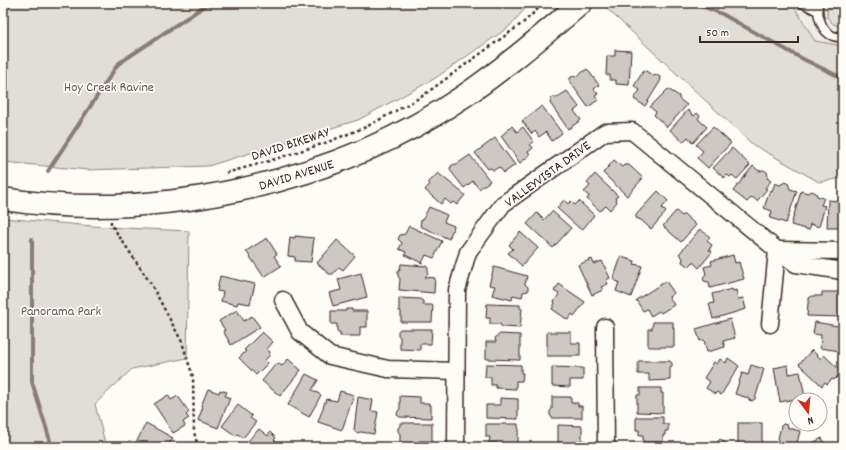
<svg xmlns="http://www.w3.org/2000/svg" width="846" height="450" font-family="Dekko,sans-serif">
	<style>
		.built { fill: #efece7 }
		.green { fill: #e1ded7; stroke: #8e847a }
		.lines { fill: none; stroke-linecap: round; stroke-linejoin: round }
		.stream { stroke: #887d74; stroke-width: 4 }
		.building { fill: #cdc8c2; stroke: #3b2a1e }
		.lane-casing { stroke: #3b2a1e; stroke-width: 11 }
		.street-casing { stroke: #3b2a1e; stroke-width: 19 }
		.secondary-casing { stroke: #3b2a1e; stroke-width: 25 }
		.path { stroke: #3b2a1e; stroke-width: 2.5; stroke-dasharray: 3 3; stroke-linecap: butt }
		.lane { stroke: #fdfcf7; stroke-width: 8 }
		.street { stroke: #fdfcf7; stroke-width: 16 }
		.secondary { stroke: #fdfcf7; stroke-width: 22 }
		.labels { text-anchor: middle; stroke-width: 3.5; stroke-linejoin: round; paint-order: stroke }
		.park-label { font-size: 14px; fill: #64574c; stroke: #fdfcf7 }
		.street-label { font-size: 14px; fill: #3b2a1e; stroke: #fdfcf7 }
	</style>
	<rect width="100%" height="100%" fill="#fdfcf7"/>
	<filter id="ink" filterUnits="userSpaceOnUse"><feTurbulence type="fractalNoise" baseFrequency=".025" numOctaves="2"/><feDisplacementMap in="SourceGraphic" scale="8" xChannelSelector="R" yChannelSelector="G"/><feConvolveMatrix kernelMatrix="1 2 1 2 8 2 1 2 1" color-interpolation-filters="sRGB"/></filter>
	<g filter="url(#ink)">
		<polygon class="built" points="761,3 843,3 843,46 815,41 793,5"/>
		<g class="green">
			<polygon points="3,3 530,3 509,27 434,79 358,120 208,166 88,170 3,162"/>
			<polygon points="603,3 761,3 793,5 815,41 843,46 843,178 819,182 752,144 602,4"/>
			<polygon points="838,3 843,3 843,29 832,23 827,17 827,8 838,8"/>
			<polygon points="3,218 104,227 189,231 187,358 132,369 95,404 106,447 3,447"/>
		</g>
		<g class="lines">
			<g class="stream">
				<polyline points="694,3 722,14 801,58 842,78"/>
				<polyline points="48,171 118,64 209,3"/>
				<polyline points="32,239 32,382 52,447"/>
			</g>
		</g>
		<g class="building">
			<polygon points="615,50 631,51 629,85 616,84 616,80 610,80 610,75 606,75 607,56 615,56"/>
			<polygon points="587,69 599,85 594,89 598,94 595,96 598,100 588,107 570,82 570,78 573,76 576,77"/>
			<polygon points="644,70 654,76 657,75 660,77 661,80 645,106 634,99 640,90 634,86"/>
			<polygon points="668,89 679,96 679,99 687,105 667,127 654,115 656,112 650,107"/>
			<polygon points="567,91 579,107 574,111 581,120 568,129 550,103 551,99 553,97 556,98"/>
			<polygon points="542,106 562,133 552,141 546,132 539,137 535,131 532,134 522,121"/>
			<polygon points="688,110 694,116 697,113 700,116 698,119 707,127 693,143 688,137 683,142 670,130"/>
			<polygon points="512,126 517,132 523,127 534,142 530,144 533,148 528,152 530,155 520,163 501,136"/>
			<polygon points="713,127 731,143 708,168 697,158 703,151 696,145"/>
			<polygon points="495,138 515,165 504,173 499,167 494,170 490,168 488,169 475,153"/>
			<polygon points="732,148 750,165 737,179 732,175 730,177 727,175 724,178 713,168"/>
			<polygon points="470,155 490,181 479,189 473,181 464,188 450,170 451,166 455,164 457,164"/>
			<polygon points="614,160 622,167 624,165 629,165 643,178 627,196 603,173"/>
			<polygon points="753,166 759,171 764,170 767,172 768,176 767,178 771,181 765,188 767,189 757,201 752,197 747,202 733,191"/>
			<polygon points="438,173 465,195 457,205 453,202 451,204 445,199 441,204 425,190 430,184 428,183"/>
			<polygon points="595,174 618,196 615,198 617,202 610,210 606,206 600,211 587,199 589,196 584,192 590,186 587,183"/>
			<polygon points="785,182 788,183 790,189 797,191 786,223 770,218 772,211 764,208 770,190 772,191 775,183 780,185"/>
			<polygon points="658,191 668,201 662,208 666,212 651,229 641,220 636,218 636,215"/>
			<polygon points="801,191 808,193 812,191 816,193 817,196 824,198 821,205 825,206 819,227 810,224 809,230 791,225"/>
			<polygon points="840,199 843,199 843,228 827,228 828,200 839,201"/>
			<polygon points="564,200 568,204 571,201 575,205 579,201 594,215 583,229 580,229 557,208"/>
			<polygon points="429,207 447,215 444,222 454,226 449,239 420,226 421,220 423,219"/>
			<polygon points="552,211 571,228 553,248 527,224 537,213 544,220"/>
			<polygon points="676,211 682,216 684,214 696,225 681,242 663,226"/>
			<polygon points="409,226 442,241 434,258 426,255 422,263 405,255 406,252 399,249 402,243 398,239 400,235 405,234"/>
			<polygon points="700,229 710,237 707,241 712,245 709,250 712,252 699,268 693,262 689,267 682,262 683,258 679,254"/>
			<polygon points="520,232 538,248 522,266 508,253 513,249 509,245"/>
			<polygon points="295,236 314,238 311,262 295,261 295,257 288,256 290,237 295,238"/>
			<polygon points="267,238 277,254 274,256 281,266 264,277 246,251"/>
			<polygon points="337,240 355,256 343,270 339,267 333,274 329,274 317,263"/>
			<polygon points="733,255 735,263 739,262 744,279 710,288 709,282 704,281 703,277 706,274 704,267 712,265 711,261"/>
			<polygon points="621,257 635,261 634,264 642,266 631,297 616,291 619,282 615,281 614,277"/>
			<polygon points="592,259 594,264 602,261 610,278 606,280 608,284 601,287 603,290 592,295 578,265"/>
			<polygon points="401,264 426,266 428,268 428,274 425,277 435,278 434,293 399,290 400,279 398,276 398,271 400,269"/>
			<polygon points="494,267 527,276 525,284 528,287 528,291 523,292 522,297 513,295 512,300 492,295 495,286 489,285"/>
			<polygon points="361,273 367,297 333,306 329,293 341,290 338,279"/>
			<polygon points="220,276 255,284 250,304 238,302 237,305 221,301 223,292 217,291"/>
			<polygon points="666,281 674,293 669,297 674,305 661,313 659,311 651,316 647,309 643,311 636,300"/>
			<polygon points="559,284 585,302 574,316 572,314 568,320 552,309 555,303 554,302 559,294 554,291"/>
			<polygon points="732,289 733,291 736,290 738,299 743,298 746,309 713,319 709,304 714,303 712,294"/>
			<polygon points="822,292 841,292 841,299 842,299 842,317 807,316 808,303 809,303 809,298 812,296 822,296"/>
			<polygon points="399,298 420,299 423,301 423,305 433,305 432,322 401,322 401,311 399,311"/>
			<polygon points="487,304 520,305 520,308 522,309 520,328 502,327 500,324 490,324 490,318 486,318"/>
			<polygon points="346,309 352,309 352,311 367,311 367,327 360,327 360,336 340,336 340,332 337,332 337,324 331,324 331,311 346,311"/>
			<polygon points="237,310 244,321 252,316 260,327 231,345 223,331 225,330 219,321"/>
			<polygon points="730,319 735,338 723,341 725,347 707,352 704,340 700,341 696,329"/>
			<polygon points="653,322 673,322 673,328 674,328 674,347 648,347 648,329 652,329"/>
			<polygon points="815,322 843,327 843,343 842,342 840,351 820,348 821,335 813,334"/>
			<polygon points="400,329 432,329 431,344 420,344 420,350 400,349 400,337 398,335 398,331"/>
			<polygon points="262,332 273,342 267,349 270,352 269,356 265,360 268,363 256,375 239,358 246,351 244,350"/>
			<polygon points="547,332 571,332 571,343 580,343 580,356 547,356"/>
			<polygon points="500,334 520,335 520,360 486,359 486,342 496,342 495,338"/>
			<polygon points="812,350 821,359 824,355 842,372 834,380 832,379 827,384 825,382 822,386 799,364"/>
			<polygon points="728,358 739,366 721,395 717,392 715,394 706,388 710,382 704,378 714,362 717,364 720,359 726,363"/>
			<polygon points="288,359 301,370 280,396 262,381 275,365 279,364 282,366"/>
			<polygon points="638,361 670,361 672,363 672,367 670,368 670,380 649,381 649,374 638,374"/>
			<polygon points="486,364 521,365 521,373 523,373 522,381 516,381 516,389 496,388 496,385 491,385 491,377 485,377"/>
			<polygon points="751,365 764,369 755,399 752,401 749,400 748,398 735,394 742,373 748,375"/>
			<polygon points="788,365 789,374 800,372 805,397 780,402 774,368"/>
			<polygon points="552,367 583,368 583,380 570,380 570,387 552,386"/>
			<polygon points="306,374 318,380 312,390 321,395 309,417 288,405"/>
			<polygon points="640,388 661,388 661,393 663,393 663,413 637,412 637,395 640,395"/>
			<polygon points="208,389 219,393 220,390 227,392 225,396 230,398 218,428 198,420 203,407 201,406"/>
			<polygon points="340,391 354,395 342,430 318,422 326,399 337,401"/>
			<polygon points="168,395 171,400 178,396 189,412 186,415 189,418 183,422 185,426 173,433 154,404"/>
			<polygon points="400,396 420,397 420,403 429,403 429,405 431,405 431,418 400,417 397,415 398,411 400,409"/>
			<polygon points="358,397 373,400 371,411 378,412 374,434 361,432 356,433 354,430"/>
			<polygon points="552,397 571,397 571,403 578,403 578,406 582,406 582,418 552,418 550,415 550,411 552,409"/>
			<polygon points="500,398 518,399 518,419 486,418 486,405 500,405"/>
			<polygon points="238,405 252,416 250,418 256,422 243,438 238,434 236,436 222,426"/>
			<polygon points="636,417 663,417 663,424 668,424 668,431 665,431 665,435 663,435 663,442 644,442 643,440 643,435 639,435 639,430 636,430"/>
			<polygon points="146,423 173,438 168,447 138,447 135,445"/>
			<polygon points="400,423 432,423 432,441 419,441 419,446 400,446 400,434 398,431 398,428 400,426"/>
			<rect x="738" y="423" width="24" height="24"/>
			<polygon points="486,424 518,424 518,427 519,429 519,432 518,434 518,447 499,447 497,443 489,443 490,437 486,437"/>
			<polygon points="783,424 787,425 788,428 800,431 796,447 776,447 781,426"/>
			<polygon points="558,425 582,426 582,441 580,441 579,447 560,447 560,442 558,442"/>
			<polygon points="259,429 268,436 270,432 276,438 274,440 278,444 276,447 250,447 246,443"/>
			<polygon points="822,438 827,447 805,447"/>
			<polygon points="720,439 730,447 713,447"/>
		</g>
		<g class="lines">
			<defs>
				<g id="lane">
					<polyline points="802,3 818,11"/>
					<path d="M818 3C817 14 821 32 833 36 836 37 840 37 843 38"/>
				</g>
				<g id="street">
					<polyline points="777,250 843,251"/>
					<polyline points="283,300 300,332 330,356 388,369 456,371"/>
					<polyline points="770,324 777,250"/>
					<polyline points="605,327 606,447"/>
					<polyline points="456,447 457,290 468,252 503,204 605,132 632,131 777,250 796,264 843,271"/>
				</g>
				<path id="secondary" d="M3 199C155 223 337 183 464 96 505 68 543 35 581 3"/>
			</defs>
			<use href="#lane" class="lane-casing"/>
			<use href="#street" class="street-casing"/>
			<use href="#secondary" class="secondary-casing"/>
			<g class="path">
				<polyline points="226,173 269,161 325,143 366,127 421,97 524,22 544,3"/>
				<polyline points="111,221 111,224 151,284 182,342 193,377 194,432 198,447"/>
			</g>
			<use href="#lane" class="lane"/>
			<use href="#street" class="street"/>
			<use href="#secondary" class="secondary"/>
		</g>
	</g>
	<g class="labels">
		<g class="park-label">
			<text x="109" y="91">Hoy Creek Ravine</text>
			<text x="61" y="315">Panorama Park</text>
		</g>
		<g class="street-label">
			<text transform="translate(290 143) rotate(-18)" y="5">DAVID BIKEWAY</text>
			<text transform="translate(547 173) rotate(-36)" y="5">VALLEYVISTA DRIVE</text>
			<text transform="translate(296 174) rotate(-17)" y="5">DAVID AVENUE</text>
		</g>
	</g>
	<rect width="846" height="450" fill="none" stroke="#fdfcf7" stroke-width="16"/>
	<rect x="8" y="8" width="830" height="434" fill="none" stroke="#3b2a1e" stroke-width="1.5" filter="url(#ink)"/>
	<g transform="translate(808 412) rotate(164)"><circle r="19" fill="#fdfcf7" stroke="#afa8a0"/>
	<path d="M0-3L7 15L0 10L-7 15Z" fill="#c8321e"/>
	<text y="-6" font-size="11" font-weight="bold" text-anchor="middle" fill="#3b2a1e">N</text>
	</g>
	<path d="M700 36v6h98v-6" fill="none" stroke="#3b2a1e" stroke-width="2"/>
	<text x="706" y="36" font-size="12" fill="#3b2a1e" stroke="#fdfcf7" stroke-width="3" paint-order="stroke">50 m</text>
</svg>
